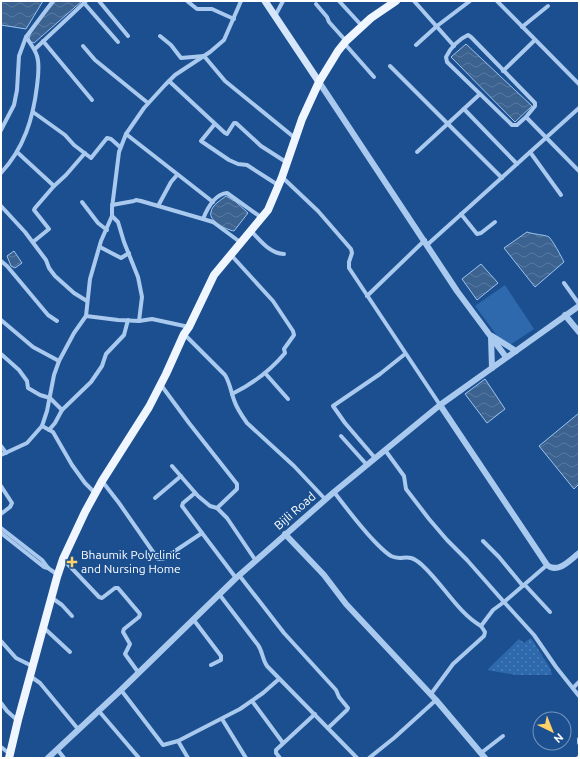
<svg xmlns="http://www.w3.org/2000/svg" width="580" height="759" font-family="Ubuntu,sans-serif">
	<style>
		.grass { fill: url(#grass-dots) }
		.park { fill: #2e69ad }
		.water { fill: url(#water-waves); stroke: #9cc4f0 }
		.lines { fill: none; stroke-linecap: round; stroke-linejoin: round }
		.minor { stroke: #a9c9ee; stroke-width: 4 }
		.tertiary { stroke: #a9c9ee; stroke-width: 6 }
		.secondary { stroke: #d6e6fa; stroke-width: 7 }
		.primary { stroke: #f0f6ff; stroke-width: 8 }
		.poi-dot { fill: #ffd166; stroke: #1b4f8f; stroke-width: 1.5 }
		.labels { text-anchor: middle; stroke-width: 3; stroke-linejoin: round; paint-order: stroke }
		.street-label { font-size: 12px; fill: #fff; stroke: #1b4f8f }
		.poi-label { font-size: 12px; fill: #fff; stroke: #1b4f8f; text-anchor: start }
	</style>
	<defs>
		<pattern id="grass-dots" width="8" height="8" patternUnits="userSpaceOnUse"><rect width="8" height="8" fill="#2e69ad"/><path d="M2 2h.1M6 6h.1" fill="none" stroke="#4d80b9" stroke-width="1.8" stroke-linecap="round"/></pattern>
		<pattern id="water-waves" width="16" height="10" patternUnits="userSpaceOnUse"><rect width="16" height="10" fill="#3c6290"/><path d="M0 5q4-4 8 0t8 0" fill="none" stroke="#597aa1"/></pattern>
	</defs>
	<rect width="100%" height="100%" fill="#1b4f8f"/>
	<polygon class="grass" points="531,638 550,668 552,675 516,675 487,670 519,639 524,643"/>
	<polygon class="park" points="505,285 534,329 510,345 501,341 475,306"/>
	<g class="water">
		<polygon points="1,1 43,1 26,29 1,25"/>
		<path d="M56 1H82L34 43 29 41C29 28 48 10 56 1Z"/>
		<polygon points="466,44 532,106 515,122 451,57"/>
		<path d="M226 196 236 202 248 213 234 231C227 230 208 221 211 212 212 205 221 200 226 196Z"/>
		<path d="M527 232C532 234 546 235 549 237 553 241 561 256 564 262L535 287 504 248Z"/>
		<polygon points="14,251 22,263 15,268 11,266 7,256"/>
		<polygon points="481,264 498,283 477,300 462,279"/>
		<polygon points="485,379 505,409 487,423 465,394"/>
		<polygon points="579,413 579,484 574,489 539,446"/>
	</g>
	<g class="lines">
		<g class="minor">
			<polyline points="99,1 128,36"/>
			<polyline points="187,1 197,9 212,9 234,19"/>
			<polyline points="339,1 362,26"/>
			<polyline points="414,1 454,46"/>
			<polyline points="497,1 579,84"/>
			<polyline points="84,3 118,42"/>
			<polyline points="316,4 327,17 329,22 346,41"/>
			<polyline points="275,16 283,1"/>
			<polyline points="522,27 548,6"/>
			<polyline points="160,36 171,45 181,58 204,56 225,81 295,138"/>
			<polyline points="43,41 92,100"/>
			<polyline points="344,43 374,77"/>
			<polyline points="416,45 437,26 470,1"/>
			<polyline points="83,46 95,60 148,103"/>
			<polyline points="35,49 86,1"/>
			<polyline points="390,66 502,178"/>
			<polyline points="503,71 535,40"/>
			<polyline points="169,81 225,133 227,134 234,123 236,123 261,146 286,162"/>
			<polyline points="464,109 517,164"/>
			<polyline points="33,112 65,135 74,145 91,158 107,138 111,139 120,147"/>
			<path d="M526 117 517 125H512L447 62 446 57C450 48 459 39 468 35L471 37 535 103V106L526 117 579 171"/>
			<polyline points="214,125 201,141 229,160 238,164 247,165 278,185"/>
			<polyline points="1,130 14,105 17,90 19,56 26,37 53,1"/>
			<polyline points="126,134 213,202"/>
			<polyline points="17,152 54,186 35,208 34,210 49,229 33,242"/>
			<polyline points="417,152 480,94"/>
			<polyline points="530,152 561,195"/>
			<path d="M1 173C24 148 33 119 37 86 38 77 40 65 37 56 35 49 30 43 26 37"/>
			<polyline points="282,177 318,211 351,249 352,253 349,262 349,268 440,405"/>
			<polyline points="54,186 66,175 85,153"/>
			<polyline points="82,202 98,223 107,230"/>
			<polyline points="112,205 134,201 136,200 141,201 203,219"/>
			<polyline points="1,206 25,232 46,260 49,268 55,276 74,293 87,301"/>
			<polyline points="158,206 171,182 177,175"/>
			<polyline points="461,214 477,234 481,233 495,222"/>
			<polyline points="112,216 118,222 124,242 138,277 142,297 139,321"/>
			<path d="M251 231C260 240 270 254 284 254"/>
			<path d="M240 242 213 222 203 219C207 209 215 194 227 193L262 218"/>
			<polyline points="427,245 579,108"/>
			<polyline points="100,247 121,258 129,253"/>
			<path d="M231 255 273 301 293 331 294 335 284 349 285 353C271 370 252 384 232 394"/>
			<polyline points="1,261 7,266 48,315 57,321"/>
			<polyline points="564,283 579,304"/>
			<polyline points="367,296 425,240"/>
			<polyline points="86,316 118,320 139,321 152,319 189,327"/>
			<polyline points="1,320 33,347 59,361"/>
			<path d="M184 334 225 375C230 383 231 392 234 400 237 409 242 416 247 423L294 466 325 499"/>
			<polyline points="1,354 19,370 27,381 28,388 40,395 50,398 62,410"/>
			<polyline points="265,373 288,399"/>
			<polyline points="161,385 189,423 237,484 237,489 217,508"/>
			<polyline points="42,426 53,432 72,465 85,483 95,493"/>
			<polyline points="49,430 55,423 62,410 91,382 102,366 106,354 124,335 128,320"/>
			<polyline points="341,436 367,465"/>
			<polyline points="1,446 6,453"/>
			<polyline points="1,455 27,443 42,426 47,411 54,375 59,361 74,333 86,316 90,279 101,241 112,216 112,208 119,152 126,134 144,108 165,85 175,75 210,52 224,40 241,1"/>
			<polyline points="375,458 345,423 333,406 380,374 405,354"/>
			<polyline points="172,466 198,496 210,506 217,508 227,518 256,561"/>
			<polyline points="102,481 119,503 158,559 163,559 202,533 236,578"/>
			<polyline points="1,486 12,503 10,507 1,514"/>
			<path d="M334 492C348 510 361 528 377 544 381 548 386 553 391 556 403 562 407 551 422 565 442 583 458 613 481 626L493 610 504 602 467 560 447 540 429 519 406 489 404 476 385 450"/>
			<polyline points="195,493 183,503 182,506 202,533"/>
			<polyline points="155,498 181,476"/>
			<polyline points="1,528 42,560 48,568 58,575"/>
			<polyline points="1,533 44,567 48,568"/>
			<polyline points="483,541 499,557 523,586"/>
			<polyline points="63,559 99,597 102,598 115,588 118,588 140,614 139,617 124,629 123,632 130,644 125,654 138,672"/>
			<polyline points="547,565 504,602 534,635 556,667 579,696"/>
			<polyline points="239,575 284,633 336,690 339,697 348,708 347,710 328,728"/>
			<polyline points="525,585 550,612"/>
			<path d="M219 594 258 645C263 652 262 659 267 666L357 758"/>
			<polyline points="52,598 62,605 72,616"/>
			<polyline points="193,619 221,656 221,660 211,665"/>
			<polyline points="43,627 70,652"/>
			<polyline points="1,641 16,658 32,666"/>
			<polyline points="30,676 40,683 78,729"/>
			<polyline points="573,688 579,682"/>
			<polyline points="121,690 163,745 178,741"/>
			<polyline points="431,694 453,664 484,636 485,632 481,626"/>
			<polyline points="252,701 283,743"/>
			<polyline points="1,703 7,711 17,720"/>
			<polyline points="98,710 139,758"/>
			<polyline points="222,719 246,758"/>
			<polyline points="579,739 579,743"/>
			<polyline points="1,747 10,754"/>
			<polyline points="57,749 64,758"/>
			<polyline points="481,753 503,736"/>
			<polyline points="188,758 178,741 240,709 263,693 279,679"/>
			<polyline points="280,758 276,753 276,750 315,714"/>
			<polyline points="369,758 394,738 436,700"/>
			<polyline points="578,758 579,757"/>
		</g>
		<g class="tertiary">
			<polyline points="319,82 457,291 506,357"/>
			<polyline points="565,315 579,332"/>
			<polyline points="492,336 516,351"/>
			<polyline points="491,337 492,368"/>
			<path d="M440 405 547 565C558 574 570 560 579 553"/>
			<polyline points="285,534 324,575 346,604 436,700 485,758"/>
			<polyline points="48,758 121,690 236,578 334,492 440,405 579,306"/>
		</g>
		<polyline class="secondary" points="265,1 319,82"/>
		<polyline class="primary" points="9,758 18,720 57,577 63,559 85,512 102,481 149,407 166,374 184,334 189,327 214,275 268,210 282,177 302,119 319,82 338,51 346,41 371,18 396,1"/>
	</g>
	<path class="poi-dot" d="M70 556h4v4h4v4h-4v4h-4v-4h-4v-4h4z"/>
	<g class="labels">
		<g class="street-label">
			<text transform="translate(295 511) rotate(-41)" y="4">Bijli Road</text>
		</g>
		<g class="poi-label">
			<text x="81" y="559">Bhaumik Polyclinic<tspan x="81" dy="14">and Nursing Home</tspan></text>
		</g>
	</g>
	<rect width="580" height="759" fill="none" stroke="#ffffff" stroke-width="4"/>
	<g transform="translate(552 731) rotate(137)"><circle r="19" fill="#1b4f8f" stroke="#7695bc"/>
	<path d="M0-3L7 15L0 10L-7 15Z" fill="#ffd166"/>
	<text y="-6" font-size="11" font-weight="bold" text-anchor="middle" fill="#ffffff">N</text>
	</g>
</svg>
